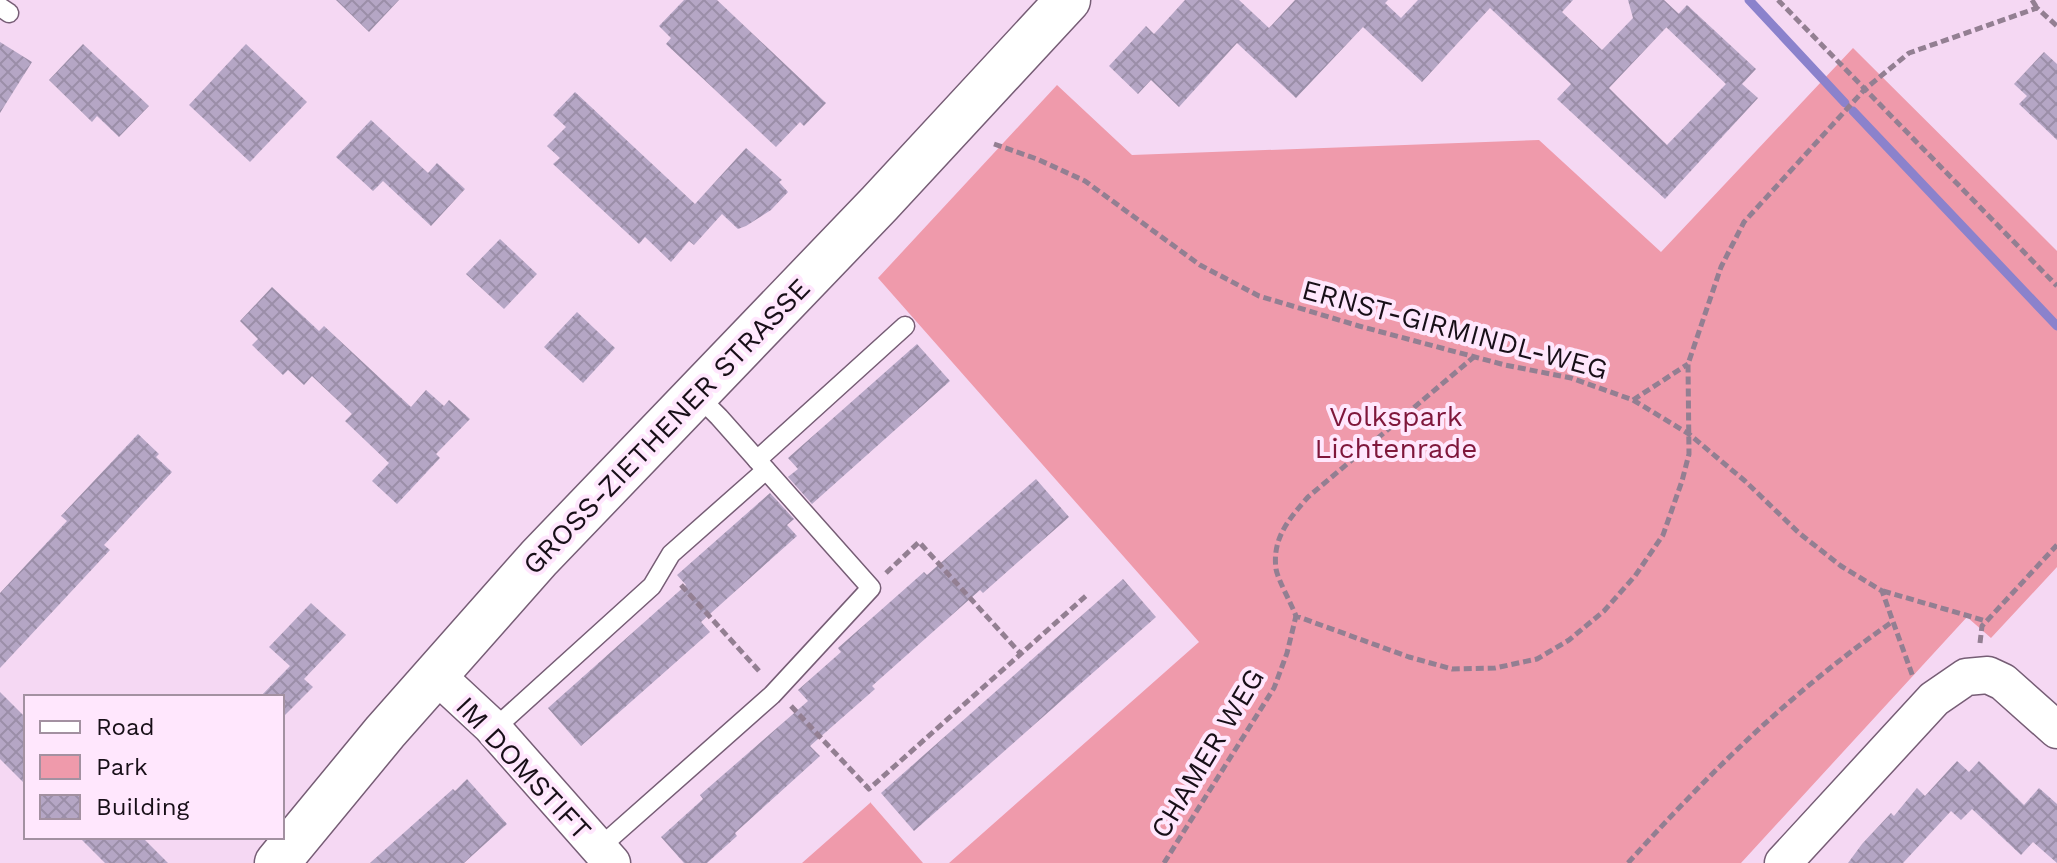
<svg xmlns="http://www.w3.org/2000/svg" width="2057" height="863" font-family="'Work Sans',sans-serif">
	<style>
		.park { fill: #ef9aab }
		.lines { fill: none; stroke-linecap: round; stroke-linejoin: round }
		.stream { stroke: #8b82cc; stroke-width: 9 }
		.building { fill: url(#building-cross-hatch) }
		.service-casing { stroke: #765d75; stroke-width: 21 }
		.minor-casing { stroke: #765d75; stroke-width: 39 }
		.tertiary-casing { stroke: #765d75; stroke-width: 47 }
		.path { stroke: #937f92; stroke-width: 5; stroke-dasharray: 8 4; stroke-linecap: butt }
		.service { stroke: #fff; stroke-width: 18 }
		.minor { stroke: #fff; stroke-width: 36 }
		.tertiary { stroke: #fff; stroke-width: 44 }
		.labels { text-anchor: middle; stroke-width: 8; stroke-linejoin: round; paint-order: stroke }
		.street-label { font-size: 28px; fill: #180f18; stroke: #ffe7fd }
		.park-label { font-size: 28px; fill: #7f173b; stroke: #ffe7fd }
	</style>
	<defs>
		<pattern id="building-cross-hatch" width="8" height="8" patternUnits="userSpaceOnUse" patternTransform="scale(2)"><rect width="8" height="8" fill="#b5a6c5"/><path d="M0 0l8 8M0 8l8-8" fill="none" stroke="#9b8ea8"/></pattern>
	</defs>
	<rect width="100%" height="100%" fill="#f5d8f3"/>
	<g class="park">
		<polygon points="1853,48 2057,251 2057,567 1991,638 1967,617 1741,863 949,863 1199,642 878,278 1057,85 1132,155 1539,140 1661,252"/>
		<polygon points="870,802 923,863 802,863 870,803"/>
	</g>
	<g class="lines">
		<g class="stream">
			<polyline points="1749,0 1845,103"/>
			<polyline points="1853,111 2057,326"/>
		</g>
	</g>
	<g class="building">
		<polygon points="336,0 399,0 369,32"/>
		<polygon points="684,0 717,0 826,103 804,126 800,122 776,147 666,44 671,38 659,26"/>
		<polygon points="1185,0 1239,0 1269,28 1295,0 1388,0 1385,3 1401,18 1418,0 1573,0 1562,12 1602,50 1633,18 1628,0 1664,0 1679,14 1609,88 1627,106 1667,145 1726,84 1666,27 1687,5 1756,69 1742,84 1758,98 1665,199 1557,99 1571,84 1490,8 1422,82 1363,27 1296,98 1237,43 1179,107 1151,80 1138,94 1109,66 1146,26 1154,34"/>
		<polygon points="0,42 32,62 0,113"/>
		<polygon points="83,44 149,106 119,137 97,116 92,122 49,80"/>
		<polygon points="246,44 307,102 250,162 189,105"/>
		<polygon points="2044,52 2057,64 2057,140 2019,104 2027,96 2014,84"/>
		<polygon points="575,92 695,204 746,148 782,180 779,182 788,192 771,210 746,226 738,229 722,214 694,245 689,241 671,262 645,237 639,244 553,164 560,158 547,146 566,127 553,115"/>
		<polygon points="371,120 428,173 437,163 465,189 431,226 383,181 373,191 336,157"/>
		<polygon points="500,239 537,274 504,309 466,274"/>
		<polygon points="272,287 319,331 324,326 411,407 426,390 444,406 449,400 470,419 436,454 440,458 397,504 372,481 389,463 345,421 352,414 312,376 304,385 288,370 283,375 252,345 258,339 240,321"/>
		<polygon points="577,312 615,348 583,383 544,347"/>
		<polygon points="917,344 950,381 812,504 788,477 798,469 788,458"/>
		<polygon points="138,434 159,454 156,457 172,472 104,545 110,550 0,668 0,593 67,521 61,516"/>
		<polygon points="1036,479 1069,517 983,593 980,590 872,686 875,689 810,746 820,756 735,833 737,836 707,863 684,863 661,837 703,799 700,795 808,701 798,690 841,652 838,648 924,572 927,575"/>
		<polygon points="770,493 794,519 787,525 797,536 701,622 710,632 581,746 548,708 686,585 677,575"/>
		<polygon points="1123,579 1156,617 914,831 881,793"/>
		<polygon points="311,603 346,635 304,679 313,687 282,718 282,697 260,697 290,666 269,647"/>
		<polygon points="0,692 26,718 26,785 0,759"/>
		<polygon points="1957,761 1969,772 1979,761 2024,805 2039,788 2057,804 2057,863 2033,842 2021,855 1972,809 1961,820 1951,811 1903,863 1848,863 1862,844 1891,813 1894,816 1917,788 1925,796"/>
		<polygon points="467,779 507,824 464,863 370,863 453,789 455,791"/>
		<polygon points="79,837 142,837 168,863 105,863"/>
	</g>
	<g class="lines">
		<defs>
			<g id="service">
				<polyline points="0,7 9,13"/>
				<polyline points="757,460 905,326"/>
				<polyline points="494,729 652,586 671,554 766,470"/>
				<polyline points="599,848 772,695 871,588 719,417 697,395"/>
			</g>
			<g id="minor">
				<polyline points="435,674 491,726 612,863"/>
				<polyline points="1783,863 1934,699 1966,677 1988,675 2003,682 2057,730"/>
			</g>
			<polyline id="tertiary" points="277,863 385,732 539,558 879,204 1068,0"/>
		</defs>
		<use href="#service" class="service-casing"/>
		<use href="#minor" class="minor-casing"/>
		<use href="#tertiary" class="tertiary-casing"/>
		<g class="path">
			<polyline points="1778,0 2057,286"/>
			<polyline points="2032,0 2037,8"/>
			<polyline points="994,144 1037,159 1085,181 1200,265 1259,296 1359,326 1505,365 1571,378 1633,400 1689,434 1745,481 1799,533 1841,566 1882,591 1913,677"/>
			<path d="M1475 356 1308 497C1289 519 1272 538 1276 569 1278 580 1291 603 1296 616L1409 657 1452 669 1495 668 1537 659 1569 640 1604 611 1635 576 1663 535 1682 481 1689 454 1688 364 1721 267 1744 222 1865 89 1909 53 2037 8 2057 26"/>
			<polyline points="1633,400 1688,364"/>
			<polyline points="886,573 919,542 1020,653"/>
			<polyline points="681,585 760,672"/>
			<polyline points="1883,591 1986,621"/>
			<polyline points="1980,643 1982,626 2057,545"/>
			<polyline points="791,706 869,789 1088,594"/>
			<polyline points="1164,863 1274,688 1287,653 1296,616"/>
			<path d="M1628 863C1710 772 1791 692 1892 622"/>
		</g>
		<use href="#service" class="service"/>
		<use href="#minor" class="minor"/>
		<use href="#tertiary" class="tertiary"/>
	</g>
	<g class="labels">
		<g class="street-label">
			<text transform="translate(1455 329) rotate(15)" y="10">ERNST-GIRMINDL-WEG</text>
			<text transform="translate(666 426) rotate(-46)" y="10">GROSS-ZIETHENER STRASSE</text>
			<text transform="translate(1207 753) rotate(-59)" y="10">CHAMER WEG</text>
			<text transform="translate(524 768) rotate(47)" y="10">IM DOMSTIFT</text>
		</g>
		<g class="park-label">
			<text x="1396" y="426">Volkspark<tspan x="1396" dy="32">Lichtenrade</tspan></text>
		</g>
	</g>
	<rect x="24" y="695" width="260" height="144" fill="#ffe7fd" stroke="#a391a1" stroke-width="2"/>
	<rect x="40" y="721" width="40" height="12" fill="#ffffff" stroke="#a391a1" stroke-width="2"/>
	<text x="96" y="735" font-size="24" fill="#180f18">Road</text>
	<rect x="40" y="755" width="40" height="24" fill="#ef9aab" stroke="#a391a1" stroke-width="2"/>
	<text x="96" y="775" font-size="24" fill="#180f18">Park</text>
	<rect x="40" y="795" width="40" height="24" fill="url(#building-cross-hatch)" stroke="#a391a1" stroke-width="2"/>
	<text x="96" y="815" font-size="24" fill="#180f18">Building</text>
</svg>
